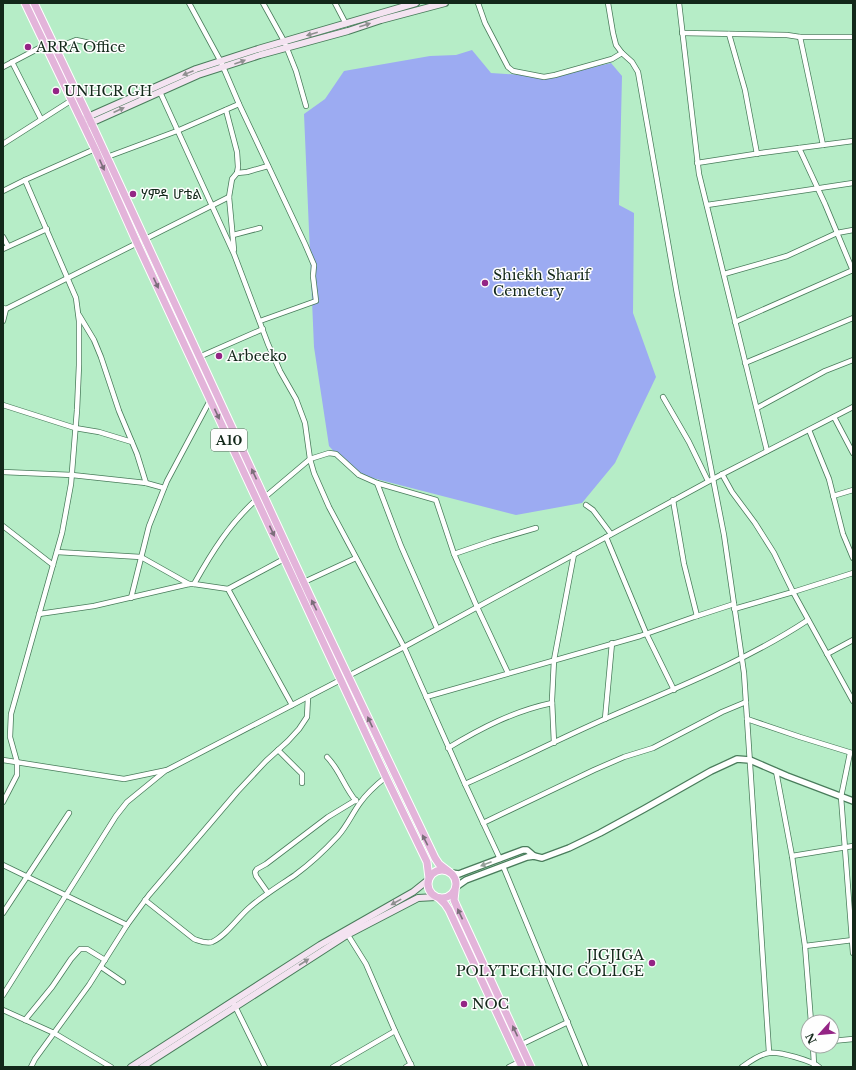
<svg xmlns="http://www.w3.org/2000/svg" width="856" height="1070" font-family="'Libre Baskerville','Noto Sans Ethiopic',serif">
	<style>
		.green { fill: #9cabf2 }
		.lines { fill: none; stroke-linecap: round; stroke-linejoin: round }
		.minor-casing { stroke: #497c5b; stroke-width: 6 }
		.tertiary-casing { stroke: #497c5b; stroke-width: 8 }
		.secondary-casing { stroke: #497c5b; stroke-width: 8 }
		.trunk-casing { stroke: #fff; stroke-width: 9 }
		.minor { stroke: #fff; stroke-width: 4.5 }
		.tertiary { stroke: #fff; stroke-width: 5.5 }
		.secondary { stroke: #f4e3f1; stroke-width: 6 }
		.trunk { stroke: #e3b4da; stroke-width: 7 }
		.oneway { fill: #8f8f90 }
		.oneway2 { fill: #7b6e7a }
		.oneway3 { fill: #959e98 }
		.poi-dot { fill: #942485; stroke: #fefefe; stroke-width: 1.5 }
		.labels { text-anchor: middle; stroke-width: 3; stroke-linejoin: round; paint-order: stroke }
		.shield { fill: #fefefe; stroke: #5a685e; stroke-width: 1 }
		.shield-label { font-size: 13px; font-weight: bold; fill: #13281a }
		.poi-label { font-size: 14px; fill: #13281a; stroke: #fefefe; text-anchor: start }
	</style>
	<rect width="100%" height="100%" fill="#b6edc7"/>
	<polygon class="green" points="472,50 491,73 552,77 611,63 622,76 619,205 634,213 633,313 656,377 615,463 582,503 516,515 353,473 329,446 314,347 304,114 325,99 344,71 430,56 456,55"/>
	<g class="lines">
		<defs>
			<g id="minor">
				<polyline points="189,3 221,62 239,104 305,244 314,265 313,276 316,301 260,321"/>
				<polyline points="263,3 284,41 296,71 306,106"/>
				<polyline points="335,3 346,24"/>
				<polyline points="478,3 485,23 496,44 508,67 513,71 544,77 555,75 612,59 622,53"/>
				<polyline points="608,3 613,33 616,45 622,53 632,62 638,72 677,294 724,535 744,673 769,1052"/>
				<polyline points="679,3 699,174 767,451"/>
				<polyline points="682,33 787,35 800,37 853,37"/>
				<polyline points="729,34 745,90 757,154"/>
				<polyline points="800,37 823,145"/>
				<polyline points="56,48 76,40 99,45"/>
				<polyline points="12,62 41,119"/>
				<polyline points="3,67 45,45"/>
				<polyline points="160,92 234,254 268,344 280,371 296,399 305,423 310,459 314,473 329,507 404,647 465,784 500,859"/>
				<polyline points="226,110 237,152 238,167 237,173 232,179 229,197 234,250"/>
				<polyline points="3,144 72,100"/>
				<polyline points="799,148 825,204 853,271"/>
				<polyline points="107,157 177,131 239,104"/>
				<polyline points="697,163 761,153 853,141"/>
				<polyline points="237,173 247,172 268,166"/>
				<polyline points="3,191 25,180"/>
				<polyline points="707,205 853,183"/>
				<polyline points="233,235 260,228"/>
				<polyline points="3,237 8,246"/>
				<polyline points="3,249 47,229"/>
				<polyline points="724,274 787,256 837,233 853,230"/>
				<polyline points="3,308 6,309 229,197"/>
				<polyline points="79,315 94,340 101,357 119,411 137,454 146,483 164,488"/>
				<polyline points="3,321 6,309"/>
				<polyline points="735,322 853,270"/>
				<polyline points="199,357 263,329"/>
				<polyline points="745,363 853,318"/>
				<polyline points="663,397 689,442 708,481"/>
				<polyline points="3,405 75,428 99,432 132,442"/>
				<polyline points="757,408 825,371 853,360"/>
				<polyline points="834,417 853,453"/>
				<polyline points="809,430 829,479 843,534 853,558"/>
				<polyline points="3,472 72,475 146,483"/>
				<polyline points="722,474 732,492 755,523 774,553 793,592 853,701"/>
				<polyline points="377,483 401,546 437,628"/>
				<polyline points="833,496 853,490"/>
				<polyline points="265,497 310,459 329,453 336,454 359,475 377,483 436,500 454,554 477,607 508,673"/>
				<polyline points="673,500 684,564 697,616"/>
				<polyline points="586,505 593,510 611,534"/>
				<polyline points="3,526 53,565"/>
				<polyline points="606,537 646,633 674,690"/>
				<polyline points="57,552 141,557 189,584"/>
				<polyline points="454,554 492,541 536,528"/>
				<polyline points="304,582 356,558"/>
				<path d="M194 584C212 552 230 523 257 499"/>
				<polyline points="228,589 284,559"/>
				<polyline points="131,598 149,526 167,481 215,391"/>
				<polyline points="734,609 793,592 853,573"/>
				<polyline points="39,614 94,606 189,584 194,584 228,589 292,705"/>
				<polyline points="827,654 853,640"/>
				<polyline points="426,697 640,636 694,617 734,604"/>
				<polyline points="605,719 612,643"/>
				<polyline points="747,719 800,737 852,753"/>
				<polyline points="554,743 552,700 554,660 574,554"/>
				<path d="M448 748C481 728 514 711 552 703"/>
				<polyline points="278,750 302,774 302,783"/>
				<polyline points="850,753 841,797 853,953"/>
				<path d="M327 757C340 770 344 787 356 801"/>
				<polyline points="3,760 124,779 167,770 404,647 713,479 853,407"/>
				<polyline points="776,771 792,856 805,946 811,1022"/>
				<path d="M465 784C512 763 559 739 607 718 676 688 746 661 808 620"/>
				<polyline points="3,802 17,775 17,762 10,737 11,714 62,533 71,484 77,410 79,365 79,321 76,298 25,180 95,149"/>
				<polyline points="483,823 594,770 624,757 653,748 722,712 746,702"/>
				<polyline points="792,856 853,846"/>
				<polyline points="3,865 127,925"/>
				<polyline points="503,866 586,1067"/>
				<polyline points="268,893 256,876 255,872 257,869 266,864 328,817 356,800"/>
				<path d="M145 900 194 939C200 941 206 944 212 942 226 936 238 917 250 907 264 895 279 886 295 875 310 864 325 850 338 836 347 826 352 814 360 803 367 793 376 785 386 777"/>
				<polyline points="3,913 69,813"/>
				<polyline points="346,932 366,964 395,1031 412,1067"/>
				<polyline points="805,946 853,940"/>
				<polyline points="101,967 123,982"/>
				<polyline points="3,995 116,816 127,802 165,771"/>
				<polyline points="234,1004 265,1067"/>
				<polyline points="3,1010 54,1033 111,1067"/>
				<polyline points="25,1020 52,987 71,959 80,949 87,949 105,960"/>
				<polyline points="832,1041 853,1039"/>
				<polyline points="813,1046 814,1065"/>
				<polyline points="514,1048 568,1022"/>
				<polyline points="31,1067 35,1059 89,985 127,925 149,895 237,792 266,761 288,741 299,729 307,717 308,697"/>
				<polyline points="333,1067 395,1031"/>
				<polyline points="406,1067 411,1064"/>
				<polyline points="509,1067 527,1058"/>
				<path d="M742 1067C749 1062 760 1054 769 1053 779 1051 812 1061 819 1067"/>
			</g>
			<g id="tertiary">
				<polyline points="451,873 459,874 464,872 523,850 527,850 534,856"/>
				<polyline points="456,887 466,880 527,857 534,856 542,858 569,848 600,833 644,809 711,771 737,759 750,760 787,776 853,801"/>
			</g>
			<g id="secondary">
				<polyline points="81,120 196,69 258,49 416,3"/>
				<polyline points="84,126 198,75 260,55 348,31 381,20 445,3"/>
				<polyline points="131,1067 320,945 413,892 428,880"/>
				<polyline points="142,1067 347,935 418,898 436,897"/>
			</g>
			<g id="trunk">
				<polyline points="25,3 95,149 137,243 386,777 427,862 429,878"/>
				<polyline points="34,3 88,116 310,596 435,858 439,864 448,871"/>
				<circle cx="442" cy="884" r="14"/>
				<polyline points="455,891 454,900 457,907 531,1067"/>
				<polyline points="439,898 445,904 449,910 522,1067"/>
			</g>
		</defs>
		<use href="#minor" class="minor-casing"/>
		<use href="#tertiary" class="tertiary-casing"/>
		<use href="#secondary" class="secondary-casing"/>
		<use href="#trunk" class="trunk-casing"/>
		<use href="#minor" class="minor"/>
		<use href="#tertiary" class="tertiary"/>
		<use href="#secondary" class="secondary"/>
		<use href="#trunk" class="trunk"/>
	</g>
	<defs><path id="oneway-solid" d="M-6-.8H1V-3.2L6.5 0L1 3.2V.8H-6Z"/></defs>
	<g class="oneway">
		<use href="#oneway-solid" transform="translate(365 25) rotate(-18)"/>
		<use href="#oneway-solid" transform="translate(312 34) rotate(164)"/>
		<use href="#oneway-solid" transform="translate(240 62) rotate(-20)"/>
		<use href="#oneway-solid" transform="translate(188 73) rotate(158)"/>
		<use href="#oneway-solid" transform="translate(119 110) rotate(-24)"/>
		<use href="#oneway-solid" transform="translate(396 902) rotate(151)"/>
		<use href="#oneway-solid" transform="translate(304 962) rotate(-33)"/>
	</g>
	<g class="oneway2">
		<use href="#oneway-solid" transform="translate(102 165) rotate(66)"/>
		<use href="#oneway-solid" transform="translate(156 283) rotate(65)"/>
		<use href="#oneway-solid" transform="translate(217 414) rotate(65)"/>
		<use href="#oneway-solid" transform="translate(254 474) rotate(-115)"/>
		<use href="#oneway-solid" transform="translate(272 531) rotate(65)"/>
		<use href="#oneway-solid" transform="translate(314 605) rotate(-116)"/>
		<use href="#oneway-solid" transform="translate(370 722) rotate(-115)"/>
		<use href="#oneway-solid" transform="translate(425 840) rotate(-117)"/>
		<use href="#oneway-solid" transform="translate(460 914) rotate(-115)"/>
		<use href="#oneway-solid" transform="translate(515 1031) rotate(-115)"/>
	</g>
	<use class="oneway3" href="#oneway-solid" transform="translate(486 864) rotate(159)"/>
	<g class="poi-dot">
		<circle cx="28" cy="47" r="4"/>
		<circle cx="56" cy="91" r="4"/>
		<circle cx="133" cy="194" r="4"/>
		<circle cx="485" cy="283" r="4"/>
		<circle cx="219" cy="356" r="4"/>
		<circle cx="652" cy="963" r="4"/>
		<circle cx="464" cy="1004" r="4"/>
	</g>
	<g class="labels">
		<rect class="shield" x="211" y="429" width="36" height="22" rx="3"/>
		<g class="shield-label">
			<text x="229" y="445">A10</text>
		</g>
		<g class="poi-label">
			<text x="36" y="52">ARRA Office</text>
			<text x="64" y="96">UNHCR GH</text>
			<text x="141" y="199">ሃምዳ ሆቴል</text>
			<text x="493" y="280">Shiekh Sharif<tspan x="493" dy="16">Cemetery</tspan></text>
			<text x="227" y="361">Arbeeko</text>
			<text x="644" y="960" text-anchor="end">JIGJIGA<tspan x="644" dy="16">POLYTECHNIC COLLGE</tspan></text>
			<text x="472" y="1009">NOC</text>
		</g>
	</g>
	<rect width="856" height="1070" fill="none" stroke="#13281a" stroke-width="8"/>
	<g transform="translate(820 1034) rotate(243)"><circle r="19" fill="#fefefe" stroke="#a0a8a3"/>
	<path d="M0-3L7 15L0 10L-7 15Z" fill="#942485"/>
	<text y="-6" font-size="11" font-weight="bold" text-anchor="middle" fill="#13281a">N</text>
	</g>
</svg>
